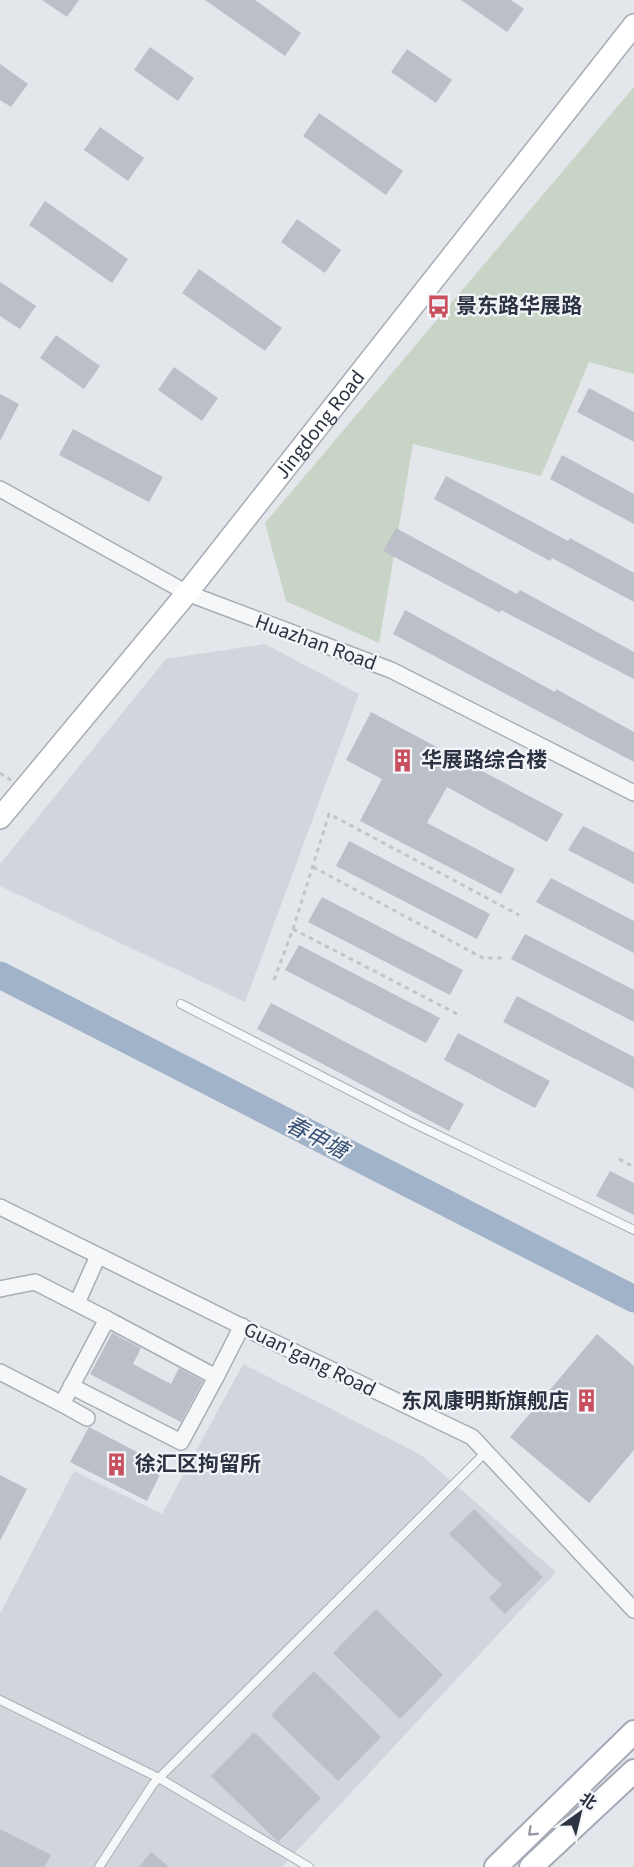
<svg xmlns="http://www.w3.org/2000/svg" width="634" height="1867" font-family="'Source Sans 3','Noto Sans SC',sans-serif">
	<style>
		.built { fill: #d2d5dc }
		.green { fill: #c8d4c5 }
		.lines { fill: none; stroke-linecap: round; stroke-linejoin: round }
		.river { stroke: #a0b3c8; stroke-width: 27 }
		.building { fill: #bbbfc7 }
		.lane-casing { stroke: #a8adb5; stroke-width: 10 }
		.street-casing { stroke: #a8adb5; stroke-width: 18 }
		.secondary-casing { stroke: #a8adb5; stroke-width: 24 }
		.primary-casing { stroke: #a3aab6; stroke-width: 26 }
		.path { stroke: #c1c4c9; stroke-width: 3; stroke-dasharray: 4.5 4.5; stroke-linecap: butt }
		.lane { stroke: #f6f7f9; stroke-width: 8 }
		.street { stroke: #f6f7f9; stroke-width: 15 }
		.secondary { stroke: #fff; stroke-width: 21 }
		.primary { stroke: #fff; stroke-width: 22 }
		.oneway { stroke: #9699a0 }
		.labels { text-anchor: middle; stroke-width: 4.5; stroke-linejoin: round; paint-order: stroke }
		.poi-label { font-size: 21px; font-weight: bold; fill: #2c3342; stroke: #f3f5f8; text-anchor: start }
		.street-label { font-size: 21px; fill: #2c3342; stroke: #f3f5f8 }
		.water-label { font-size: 22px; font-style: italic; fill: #385174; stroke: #f3f5f8 }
	</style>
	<rect width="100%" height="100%" fill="#e3e6eb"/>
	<g class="built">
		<polygon points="265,644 359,694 245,1002 0,886 0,864 166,659"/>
		<polygon points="243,1364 421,1455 556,1572 282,1867 0,1867 0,1614 74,1471 162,1514"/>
	</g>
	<polygon class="green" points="634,87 634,374 589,362 541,476 413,444 379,643 286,601 265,523"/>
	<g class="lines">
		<polyline class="river" points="0,975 634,1299"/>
	</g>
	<g class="building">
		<polygon points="42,0 79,0 67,17"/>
		<polygon points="205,0 255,0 301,33 285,56"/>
		<polygon points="461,0 511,0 524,9 507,32"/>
		<polygon points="150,47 194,78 178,101 134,70"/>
		<polygon points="407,49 452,80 436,103 391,72"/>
		<polygon points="0,64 28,84 11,107 0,100"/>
		<polygon points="319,113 403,171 386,195 303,136"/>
		<polygon points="100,127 144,158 128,181 84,150"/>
		<polygon points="45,201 128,259 112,283 29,225"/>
		<polygon points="297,219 341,250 325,273 281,242"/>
		<polygon points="199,269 282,328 265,351 182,293"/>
		<polygon points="0,282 36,306 20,329 0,316"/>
		<polygon points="56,335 100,366 84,389 40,358"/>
		<polygon points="174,367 218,398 202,421 158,390"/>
		<polygon points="589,388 634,412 634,442 577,412"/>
		<polygon points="0,394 19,404 0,441"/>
		<polygon points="73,429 163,477 149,502 59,455"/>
		<polygon points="562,455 634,494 634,524 550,479"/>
		<polygon points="446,476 568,541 570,538 634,573 634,602 552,558 550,561 434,499"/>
		<polygon points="396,528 517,594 520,590 634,652 634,679 501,610 500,613 383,551"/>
		<polygon points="405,610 555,692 556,689 634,732 634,762 393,634"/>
		<polygon points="371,712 563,814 547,842 447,787 427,823 515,869 501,894 360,821 382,779 346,760"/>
		<polygon points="583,826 634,852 634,884 568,850"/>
		<polygon points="349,841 490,914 477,939 336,866"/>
		<polygon points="551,878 634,921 634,953 536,902"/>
		<polygon points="322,897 463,970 450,995 308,922"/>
		<polygon points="525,934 634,990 634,1022 511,959"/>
		<polygon points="299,945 440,1018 426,1043 285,970"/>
		<polygon points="517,996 634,1057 634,1089 503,1022"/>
		<polygon points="271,1003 464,1104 449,1131 257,1029"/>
		<polygon points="458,1033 550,1081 535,1108 444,1060"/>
		<polygon points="610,1171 634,1183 634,1215 596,1196"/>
		<polygon points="112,1333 141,1348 133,1364 171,1384 179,1368 203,1381 181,1422 90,1374"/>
		<polygon points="597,1334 634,1366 634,1450 589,1503 510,1437"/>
		<polygon points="89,1427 164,1466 147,1501 70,1462"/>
		<polygon points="0,1475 27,1489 0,1541"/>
		<polygon points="474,1509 543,1577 505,1614 489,1598 502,1585 449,1534"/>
		<polygon points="376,1609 443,1675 400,1719 333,1653"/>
		<polygon points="314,1671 381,1737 338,1781 271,1715"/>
		<polygon points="254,1732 321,1798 278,1842 211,1776"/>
		<polygon points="0,1829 51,1855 44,1867 0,1867"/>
		<polygon points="151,1852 169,1867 139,1867"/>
	</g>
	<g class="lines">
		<defs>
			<g id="lane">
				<polyline points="181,1004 411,1122 634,1230"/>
				<polyline points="0,1700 159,1778 309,1867"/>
				<polyline points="99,1867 153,1784 486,1452"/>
			</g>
			<g id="street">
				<polyline points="0,489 187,593 391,670 634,793"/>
				<polyline points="0,1207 259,1335 472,1437 634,1610"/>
				<polyline points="0,1289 35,1282 107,1319 62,1404 0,1372"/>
				<polyline points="77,1303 98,1256"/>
				<polyline points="107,1319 216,1377 242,1326"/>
				<polyline points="71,1386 181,1442 216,1377"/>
				<polyline points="62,1404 87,1418"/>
			</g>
			<g id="secondary">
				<path id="s1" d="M0 818 187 593 634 25"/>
			</g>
			<g id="primary">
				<polyline points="496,1867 634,1732"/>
				<polyline points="531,1867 634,1771"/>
			</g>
		</defs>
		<use href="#lane" class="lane-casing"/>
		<use href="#street" class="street-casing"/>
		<use href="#secondary" class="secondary-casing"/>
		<use href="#primary" class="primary-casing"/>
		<g class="path">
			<polyline points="0,773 11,780"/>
			<polyline points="313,867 483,958 506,958"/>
			<polyline points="293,929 461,1016"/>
			<polyline points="274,980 293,929 329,814 519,915"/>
			<polyline points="619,1159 634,1167"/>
		</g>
		<use href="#lane" class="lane"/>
		<use href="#street" class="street"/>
		<use href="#secondary" class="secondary"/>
		<use href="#primary" class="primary"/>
	</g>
	<defs><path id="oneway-chevron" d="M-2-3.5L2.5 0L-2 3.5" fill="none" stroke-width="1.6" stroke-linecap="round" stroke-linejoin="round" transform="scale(1.5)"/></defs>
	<use class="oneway" href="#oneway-chevron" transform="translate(532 1832) rotate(136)"/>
	<defs>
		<symbol id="bus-bare" viewBox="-9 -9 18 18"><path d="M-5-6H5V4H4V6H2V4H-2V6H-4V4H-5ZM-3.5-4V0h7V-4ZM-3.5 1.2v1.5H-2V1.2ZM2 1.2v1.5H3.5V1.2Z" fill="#c8505e" stroke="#f3f5f8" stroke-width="2.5" paint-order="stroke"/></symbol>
		<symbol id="building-bare" viewBox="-9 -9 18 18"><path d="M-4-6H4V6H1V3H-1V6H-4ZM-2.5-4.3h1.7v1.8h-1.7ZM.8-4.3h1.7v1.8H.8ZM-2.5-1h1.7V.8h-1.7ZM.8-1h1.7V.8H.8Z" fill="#c8505e" stroke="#f3f5f8" stroke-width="2.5" paint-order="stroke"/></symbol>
	</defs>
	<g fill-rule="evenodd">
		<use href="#bus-bare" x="422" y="290" width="33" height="33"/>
		<use href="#building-bare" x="386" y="744" width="33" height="33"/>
		<use href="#building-bare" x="570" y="1384" width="33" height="33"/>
		<use href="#building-bare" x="100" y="1448" width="33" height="33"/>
	</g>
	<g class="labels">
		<g class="poi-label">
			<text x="456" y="313">景东路华展路</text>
			<text x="421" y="767">华展路综合楼</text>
			<text x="569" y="1408" text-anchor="end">东风康明斯旗舰店</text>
			<text x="135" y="1471">徐汇区拘留所</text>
		</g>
		<g class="street-label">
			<text dy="7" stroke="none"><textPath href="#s1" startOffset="507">Jingdong Road</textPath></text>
			<text transform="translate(316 642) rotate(20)" y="7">Huazhan Road</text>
			<text transform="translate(310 1359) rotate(26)" y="7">Guan'gang Road</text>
		</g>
		<g class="water-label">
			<text transform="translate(317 1137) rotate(27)" y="8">春申塘</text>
		</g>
	</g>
	<g transform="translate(580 1813) rotate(34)" stroke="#f3f5f8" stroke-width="4.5" paint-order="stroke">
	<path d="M0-4.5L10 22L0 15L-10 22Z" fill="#2c3342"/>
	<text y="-9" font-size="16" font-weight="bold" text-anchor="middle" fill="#2c3342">北</text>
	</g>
</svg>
